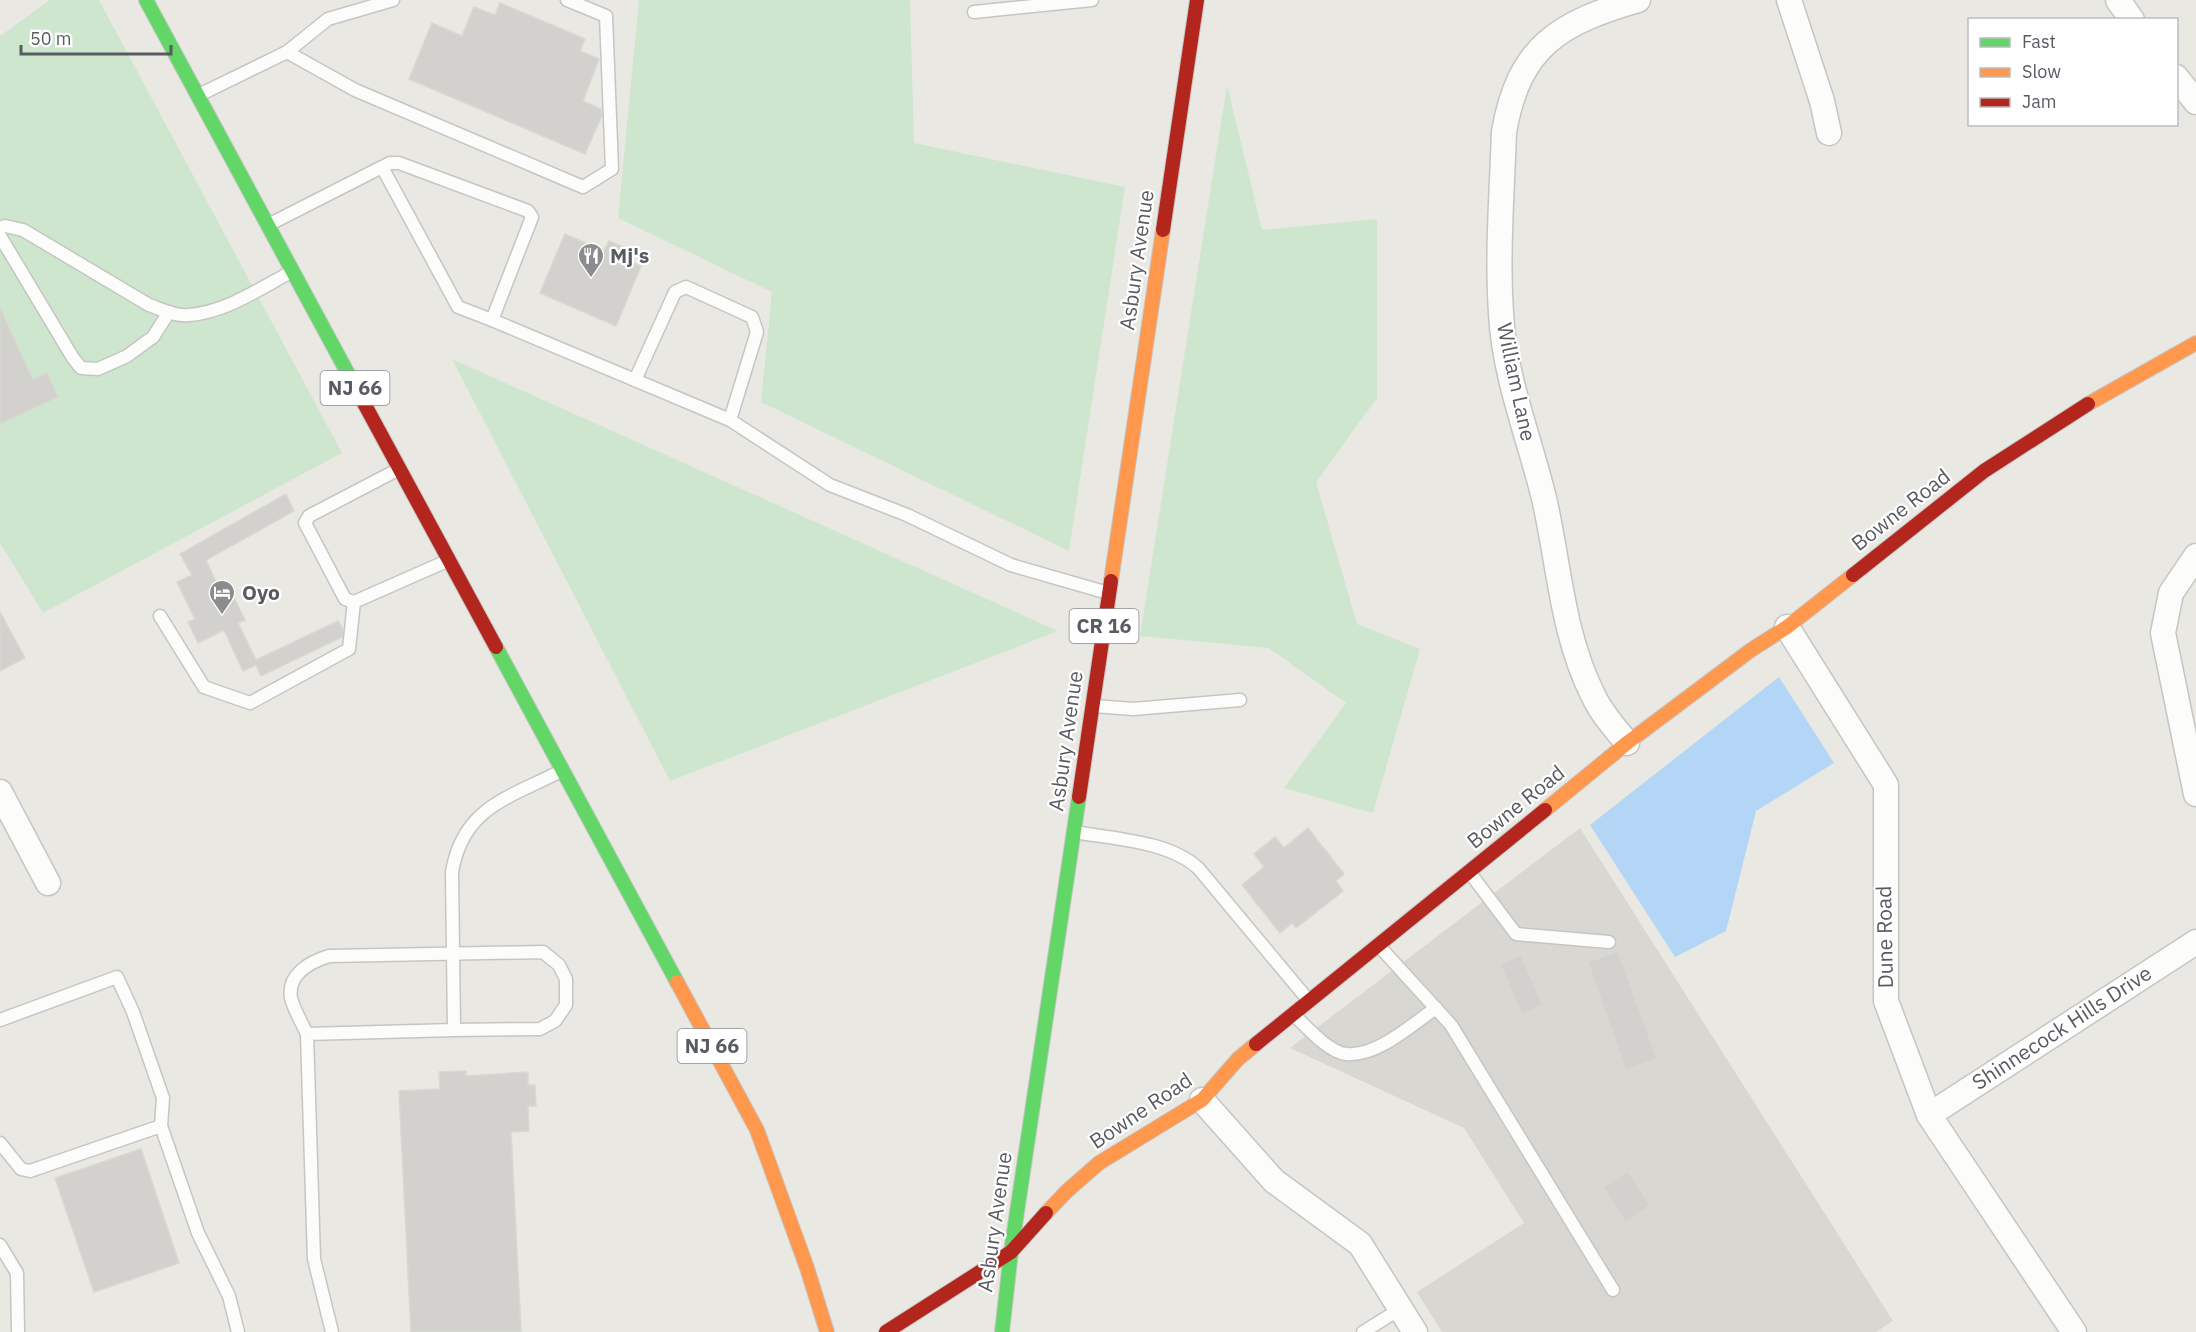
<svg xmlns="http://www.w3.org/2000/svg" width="2196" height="1332" font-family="'IBM Plex Sans',sans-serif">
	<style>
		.industrial { fill: #d9d7d2 }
		.green { fill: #cfe6ce }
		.water { fill: #b3d5f6 }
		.building { fill: #d2d1cd; stroke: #d8d7d1; stroke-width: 1.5 }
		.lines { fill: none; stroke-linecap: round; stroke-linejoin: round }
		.lane-casing { stroke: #c5c6c4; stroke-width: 15 }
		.street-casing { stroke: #c5c6c4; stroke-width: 27 }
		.fast-casing { stroke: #c6c7c6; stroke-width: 16 }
		.slow-casing { stroke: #c6c7c6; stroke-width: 16 }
		.jam-casing { stroke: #c6c7c6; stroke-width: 16 }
		.lane { stroke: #fcfcfb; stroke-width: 12 }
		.street { stroke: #fcfcfb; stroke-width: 24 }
		.fast { stroke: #63d668; stroke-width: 14 }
		.slow { stroke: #ff974d; stroke-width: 14 }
		.jam { stroke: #b3261e; stroke-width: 14 }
		.labels { text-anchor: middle; stroke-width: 4.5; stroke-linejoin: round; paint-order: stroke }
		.shield { fill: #fff; stroke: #8a8c90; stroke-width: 1.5 }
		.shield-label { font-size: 20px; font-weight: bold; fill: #585b61 }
		.poi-label { font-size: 21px; font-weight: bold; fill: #585b61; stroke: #fff; text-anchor: start }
		.street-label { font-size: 21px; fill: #585b61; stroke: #fff }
	</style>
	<rect width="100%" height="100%" fill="#e9e8e2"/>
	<polygon class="industrial" points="1580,828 1893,1321 1876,1332 1442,1332 1417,1292 1524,1223 1464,1128 1290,1048"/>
	<g class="green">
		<polygon points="50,0 99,0 342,453 43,613 0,543 0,36"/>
		<polygon points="639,0 910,0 914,143 1125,187 1069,551 761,402 772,292 618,218"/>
		<polygon points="1227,85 1262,230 1377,219 1377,398 1316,482 1357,624 1420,649 1373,813 1284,788 1346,703 1269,648 1140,636"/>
		<polygon points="452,359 1058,631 670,781"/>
	</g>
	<polygon class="water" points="1779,677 1834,763 1756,811 1726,931 1675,957 1590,825"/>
	<g class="building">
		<polygon points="500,3 585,39 580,51 599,59 583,101 601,109 602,115 585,154 409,79 432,23 462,36 474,7 495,15"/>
		<polygon points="565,234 604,251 609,241 632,251 628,261 641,266 616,326 540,293"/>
		<polygon points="0,308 33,380 47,373 58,397 0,424"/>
		<polygon points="286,494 294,511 206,560 225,602 234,598 245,620 238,623 256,660 338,621 343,630 342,637 261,676 256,665 243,671 224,630 198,643 188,622 195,619 177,582 192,575 180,554"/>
		<polygon points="0,612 25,658 0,671"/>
		<polygon points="1308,828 1344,874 1336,881 1343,891 1296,928 1292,923 1280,933 1242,885 1264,867 1254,854 1275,837 1284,848"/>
		<polygon points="1618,951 1657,1059 1626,1070 1588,962"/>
		<polygon points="1521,955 1543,1005 1522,1014 1500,964"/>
		<polygon points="466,1071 466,1076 528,1072 528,1085 535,1085 536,1106 528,1106 529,1131 511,1132 521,1332 411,1332 399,1091 440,1089 439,1072"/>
		<polygon points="141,1149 179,1263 94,1292 55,1178"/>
		<polygon points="1628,1171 1650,1206 1625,1222 1603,1187"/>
	</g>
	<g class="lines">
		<defs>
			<g id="lane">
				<polyline points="974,12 1092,0"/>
				<polyline points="287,52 355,90 583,187 612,169 606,16 567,0"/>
				<polyline points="199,95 287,52 328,19 393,0"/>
				<polyline points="268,225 382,167 390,163 399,163 528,211 532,217 492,320 458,307 382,167"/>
				<path d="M0 228 5 226 23 230 149 305C161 309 176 317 189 315 226 312 259 289 291 272"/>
				<polyline points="0,236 73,358 81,368 98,369 127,356 153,337 169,312"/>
				<polyline points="492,320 730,420 830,485 907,515 1011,565 1108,593"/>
				<polyline points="635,380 675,292 686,287 752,317 757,332 730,420"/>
				<polyline points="399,469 309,516 305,523 345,599 354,602 447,561"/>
				<polyline points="160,616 204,687 250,703 349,649 354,602"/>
				<polyline points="1094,706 1133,709 1240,700"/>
				<path d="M1075 832C1114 839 1170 841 1199 869L1309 1001"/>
				<polyline points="1470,873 1516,934 1609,942"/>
				<polyline points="1379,946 1451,1025 1613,1290"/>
				<path d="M1294 1015C1307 1027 1328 1052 1346 1054 1377 1057 1411 1025 1436 1008"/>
				<polyline points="0,1020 117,977 133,1012 163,1098 161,1126 198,1233 229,1296 238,1332"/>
				<path d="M307 1034C302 1023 294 1010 291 998 287 974 310 962 329 956L543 952 559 965 566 979V1005L555 1021 540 1029 454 1030"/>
				<polyline points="0,1143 21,1169 30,1171 161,1126"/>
				<polyline points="0,1245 17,1273 18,1332"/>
				<path d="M332 1332 314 1259 307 1034 454 1030 452 872C463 807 509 798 561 771"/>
				<polyline points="1363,1332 1400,1309"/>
			</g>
			<g id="street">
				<polyline points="1789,0 1822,101 1829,133"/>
				<polyline points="2118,0 2132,20"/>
				<polyline points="2176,77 2196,102"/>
				<polyline points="2196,556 2171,593 2163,633 2196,794"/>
				<polyline points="1787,627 1886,785 1886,1001 1929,1115 2074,1332"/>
				<path d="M1627 743C1615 728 1601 713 1593 695 1562 634 1559 563 1544 498 1529 437 1504 376 1501 313 1497 253 1502 192 1504 132 1519 46 1559 23 1638 0"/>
				<polyline points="0,792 48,883"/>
				<polyline points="1202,1100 1274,1181 1360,1244 1415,1332"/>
				<polyline points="1929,1115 2196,942"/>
			</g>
			<g id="fast">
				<polyline points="146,0 365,405"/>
				<polyline points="496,647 677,982"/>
				<polyline points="1002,1332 1011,1252 1079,797"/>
			</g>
			<g id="slow">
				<polyline points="2088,404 2196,343"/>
				<polyline points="1111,581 1163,230"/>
				<polyline points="1545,810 1627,743 1751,650 1787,627 1853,575"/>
				<polyline points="677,982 757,1130 807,1268 827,1332"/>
				<polyline points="1046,1213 1067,1191 1099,1163 1202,1100 1238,1059 1256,1044"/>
			</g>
			<g id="jam">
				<polyline points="1163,230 1197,0"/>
				<polyline points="365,405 496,647"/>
				<polyline points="1853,575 1984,471 2088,404"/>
				<polyline points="1079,797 1111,581"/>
				<polyline points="1256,1044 1545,810"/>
				<polyline points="886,1332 1011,1252 1046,1213"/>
			</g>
		</defs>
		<use href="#lane" class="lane-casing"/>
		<use href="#street" class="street-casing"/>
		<use href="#fast" class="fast-casing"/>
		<use href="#slow" class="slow-casing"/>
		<use href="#jam" class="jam-casing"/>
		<use href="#lane" class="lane"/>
		<use href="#street" class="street"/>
		<use href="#fast" class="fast"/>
		<use href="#slow" class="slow"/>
		<use href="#jam" class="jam"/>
	</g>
	<defs>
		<symbol id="restaurant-pin" viewBox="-11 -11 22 30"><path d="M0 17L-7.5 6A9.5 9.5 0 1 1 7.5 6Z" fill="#8b8c8e" stroke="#fff"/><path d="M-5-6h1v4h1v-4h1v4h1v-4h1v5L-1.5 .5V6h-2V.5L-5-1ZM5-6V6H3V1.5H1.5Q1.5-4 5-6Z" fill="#fff"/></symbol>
		<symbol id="hotel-pin" viewBox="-11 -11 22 30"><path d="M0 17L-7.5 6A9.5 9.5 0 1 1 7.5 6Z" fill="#8b8c8e" stroke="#fff"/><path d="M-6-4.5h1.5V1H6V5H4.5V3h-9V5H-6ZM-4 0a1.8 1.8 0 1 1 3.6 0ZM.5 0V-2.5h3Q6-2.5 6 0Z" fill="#fff"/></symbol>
	</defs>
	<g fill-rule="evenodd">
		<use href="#restaurant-pin" x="576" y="241" width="30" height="40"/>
		<use href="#hotel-pin" x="207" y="578" width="30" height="40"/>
	</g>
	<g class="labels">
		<g class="shield">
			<rect x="320.5" y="371" width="69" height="34" rx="4.5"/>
			<rect x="1069.5" y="609" width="69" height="34" rx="4.5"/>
			<rect x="677.5" y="1029" width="69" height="34" rx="4.5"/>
		</g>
		<g class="shield-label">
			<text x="355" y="395">NJ 66</text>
			<text x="1104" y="633">CR 16</text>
			<text x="712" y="1053">NJ 66</text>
		</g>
		<g class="poi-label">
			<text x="610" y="263">Mj's</text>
			<text x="242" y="600">Oyo</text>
		</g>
		<g class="street-label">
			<text transform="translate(1137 260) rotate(-82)" y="7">Asbury Avenue</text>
			<text transform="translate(1516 382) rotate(78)" y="7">William Lane</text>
			<text transform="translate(1901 510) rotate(-38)" y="7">Bowne Road</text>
			<text transform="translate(1066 741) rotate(-82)" y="7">Asbury Avenue</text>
			<text transform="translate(1516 807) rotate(-39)" y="7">Bowne Road</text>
			<text transform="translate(1885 937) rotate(-91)" y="7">Dune Road</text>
			<text transform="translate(2062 1028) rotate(-33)" y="7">Shinnecock Hills Drive</text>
			<text transform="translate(1141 1111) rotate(-34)" y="7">Bowne Road</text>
			<text transform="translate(995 1222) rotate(-82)" y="7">Asbury Avenue</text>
		</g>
	</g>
	<rect x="1968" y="18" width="210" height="108" fill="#ffffff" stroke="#bcbdc0" stroke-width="1.5"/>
	<rect x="1980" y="38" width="30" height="9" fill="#63d668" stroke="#bcbdc0" stroke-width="1.5"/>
	<text x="2022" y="48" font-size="18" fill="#585b61">Fast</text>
	<rect x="1980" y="68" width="30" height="9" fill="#ff974d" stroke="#bcbdc0" stroke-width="1.5"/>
	<text x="2022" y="78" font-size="18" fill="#585b61">Slow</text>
	<rect x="1980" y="98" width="30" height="9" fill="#b3261e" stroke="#bcbdc0" stroke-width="1.5"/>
	<text x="2022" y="108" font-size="18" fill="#585b61">Jam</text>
	<path d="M21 45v9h150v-9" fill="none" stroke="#585b61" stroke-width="3"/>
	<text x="30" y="45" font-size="18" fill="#585b61" stroke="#ffffff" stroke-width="4.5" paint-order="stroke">50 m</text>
</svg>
